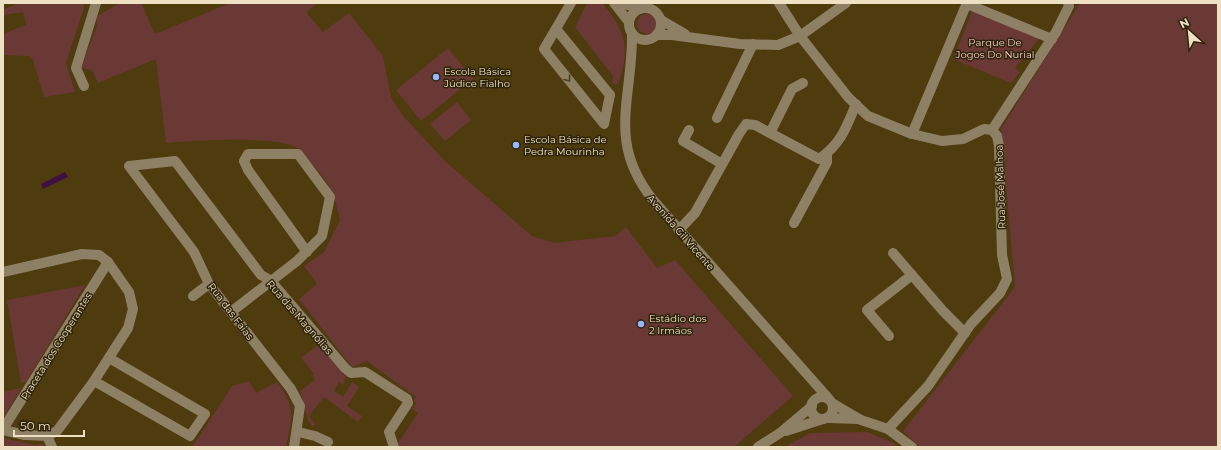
<svg xmlns="http://www.w3.org/2000/svg" width="1221" height="450" font-family="Montserrat,sans-serif">
	<style>
		.green { fill: #6a3936 }
		.water { fill: #3f1142 }
		.lines { fill: none; stroke-linecap: round; stroke-linejoin: round }
		.minor { stroke: #8e8064; stroke-width: 10 }
		.oneway { stroke: #4b4026 }
		.poi-dot { fill: #96b6fd; stroke: #2e240b; stroke-width: 1.5 }
		.labels { text-anchor: middle; stroke-width: 3; stroke-linejoin: round; paint-order: stroke }
		.park-label { font-size: 10px; fill: #f6c9c5; stroke: #2e240b }
		.poi-label { font-size: 10px; fill: #eee0c3; stroke: #2e240b; text-anchor: start }
		.street-label { font-size: 10px; fill: #eee0c3; stroke: #2e240b }
	</style>
	<rect width="100%" height="100%" fill="#4e3b0e"/>
	<g class="green">
		<polygon points="19,3 83,3 84,8 66,63 75,92 44,97 33,60 29,56 3,55 3,34 26,25 23,12 3,15 3,10"/>
		<path d="M120 3H141L155 34 230 3H318L306 12 323 32 349 13 383 56 391 97 403 116 446 162 532 236 554 243 615 236 626 227 657 268 675 260 793 396 734 447H409L397 445 418 413 412 409 416 403 413 401 416 397 367 361 352 367 299 299 317 284 304 266 324 252 340 220C333 189 329 182 307 159 304 156 301 151 297 148 280 135 190 141 166 143L156 59 98 83 92 70 81 68 97 26V16Z"/>
		<path d="M587 3H602C626 31 631 49 618 84H612L613 76 575 27Z"/>
		<polygon points="1080,3 1218,3 1218,447 920,447 903,431 1015,287 1001,129"/>
		<polygon points="973,9 1040,37 1015,68 1020,72 1011,83 953,59"/>
		<circle cx="647" cy="24" r="10"/>
		<polygon points="448,48 473,79 421,121 396,90"/>
		<polygon points="457,102 471,120 445,141 430,124"/>
		<polygon points="85,285 26,382 21,383 7,300"/>
		<path d="M318 345 346 376 343 385 339 382 334 391 343 397 352 382 359 387 347 406 362 416 358 422 324 397 309 416 315 424 313 427C306 421 304 402 300 391L315 380 312 376 314 374 301 358Z"/>
		<path d="M249 381 256 393 277 382C297 409 292 416 286 447L193 446 232 386Z"/>
		<polygon points="21,388 3,419 3,392"/>
		<polygon points="867,432 893,443 900,447 785,447 810,433"/>
		<polygon points="3,438 35,445 42,444 45,447 3,447"/>
	</g>
	<polygon class="water" points="65,172 68,177 43,189 41,184"/>
	<g class="lines">
		<g class="minor">
			<polyline points="571,3 544,49 604,124 610,95"/>
			<polyline points="614,3 629,22"/>
			<polyline points="622,3 640,9"/>
			<polyline points="779,3 800,36 848,97 868,116 912,134 942,141 963,139 984,129 992,130 997,136 999,146 1002,255 1007,279 1000,293 971,324 928,386 888,429"/>
			<polyline points="967,4 1052,39"/>
			<circle cx="645" cy="24" r="16"/>
			<polyline points="661,20 685,34"/>
			<polyline points="556,29 610,95"/>
			<path d="M632 33C633 99 606 141 653 200L829 399"/>
			<polyline points="658,35 672,35 740,44 778,45 800,36 846,3"/>
			<polyline points="84,86 76,68 96,3"/>
			<polyline points="717,118 753,44"/>
			<polyline points="689,130 683,141 722,164"/>
			<polyline points="992,130 1056,32 1069,6 1068,3"/>
			<polyline points="770,133 792,89 803,83"/>
			<polyline points="912,134 967,3"/>
			<polyline points="794,223 827,162 827,153"/>
			<path d="M679 230 695 213 739 134 746 124 755 125 819 159C841 144 846 128 856 104"/>
			<polyline points="893,253 943,311 965,333"/>
			<polyline points="3,272 82,254 99,255 108,262 129,292 133,309 128,328 94,381 57,431 47,436"/>
			<polyline points="193,296 209,284"/>
			<polyline points="231,312 297,261 322,236 330,197 298,154 248,154 244,161 248,170 307,252"/>
			<polyline points="889,336 867,310 912,275"/>
			<polyline points="94,381 190,436 205,414 109,358"/>
			<circle cx="822" cy="408" r="11"/>
			<polyline points="832,403 861,420 888,429 912,447"/>
			<polyline points="828,418 859,419"/>
			<polyline points="3,429 108,262"/>
			<polyline points="3,430 25,435 47,436 52,447"/>
			<polyline points="786,431 823,419"/>
			<polyline points="298,432 315,436 328,442"/>
			<polyline points="294,447 300,406 291,389 209,284 194,252 129,166 175,161 261,275 270,280 345,368 351,373 365,372 407,399 408,403 389,432 394,447"/>
			<polyline points="758,447 780,433 812,406"/>
		</g>
	</g>
	<defs><path id="oneway-chevron" d="M-2-3.5L2.5 0L-2 3.5" fill="none" stroke-width="1.6" stroke-linecap="round" stroke-linejoin="round"/></defs>
	<use class="oneway" href="#oneway-chevron" transform="translate(568 79) rotate(52)"/>
	<g class="poi-dot">
		<circle cx="436" cy="77" r="4"/>
		<circle cx="516" cy="145" r="4"/>
		<circle cx="641" cy="324" r="4"/>
	</g>
	<g class="labels">
		<g class="park-label">
			<text x="995" y="46">Parque De<tspan x="995" dy="12">Jogos Do Nurial</tspan></text>
		</g>
		<g class="poi-label">
			<text x="444" y="75">Escola Básica<tspan x="444" dy="12">Júdice Fialho</tspan></text>
			<text x="524" y="143">Escola Básica de<tspan x="524" dy="12">Pedra Mourinha</tspan></text>
			<text x="649" y="322">Estádio dos<tspan x="649" dy="12">2 Irmãos</tspan></text>
		</g>
		<g class="street-label">
			<text transform="translate(1000 187) rotate(-92)" y="4">Rua José Malhoa</text>
			<text transform="translate(681 232) rotate(49)" y="4">Avenida Gil Vicente</text>
			<text transform="translate(231 311) rotate(53)" y="4">Rua das Faias</text>
			<text transform="translate(300 317) rotate(49)" y="4">Rua das Magnólias</text>
			<text transform="translate(56 346) rotate(-58)" y="4">Praceta dos Cooperantes</text>
		</g>
	</g>
	<rect width="1221" height="450" fill="none" stroke="#eee0c3" stroke-width="8"/>
	<g transform="translate(1189 32) rotate(333)" stroke="#2e240b" stroke-width="3" paint-order="stroke">
	<path d="M0-3L7 15L0 10L-7 15Z" fill="#eee0c3"/>
	<text y="-6" font-size="11" font-weight="bold" text-anchor="middle" fill="#eee0c3">N</text>
	</g>
	<path d="M14 430v6h70v-6" fill="none" stroke="#eee0c3" stroke-width="2"/>
	<text x="20" y="430" font-size="12" fill="#eee0c3" stroke="#2e240b" stroke-width="3" paint-order="stroke">50 m</text>
</svg>
